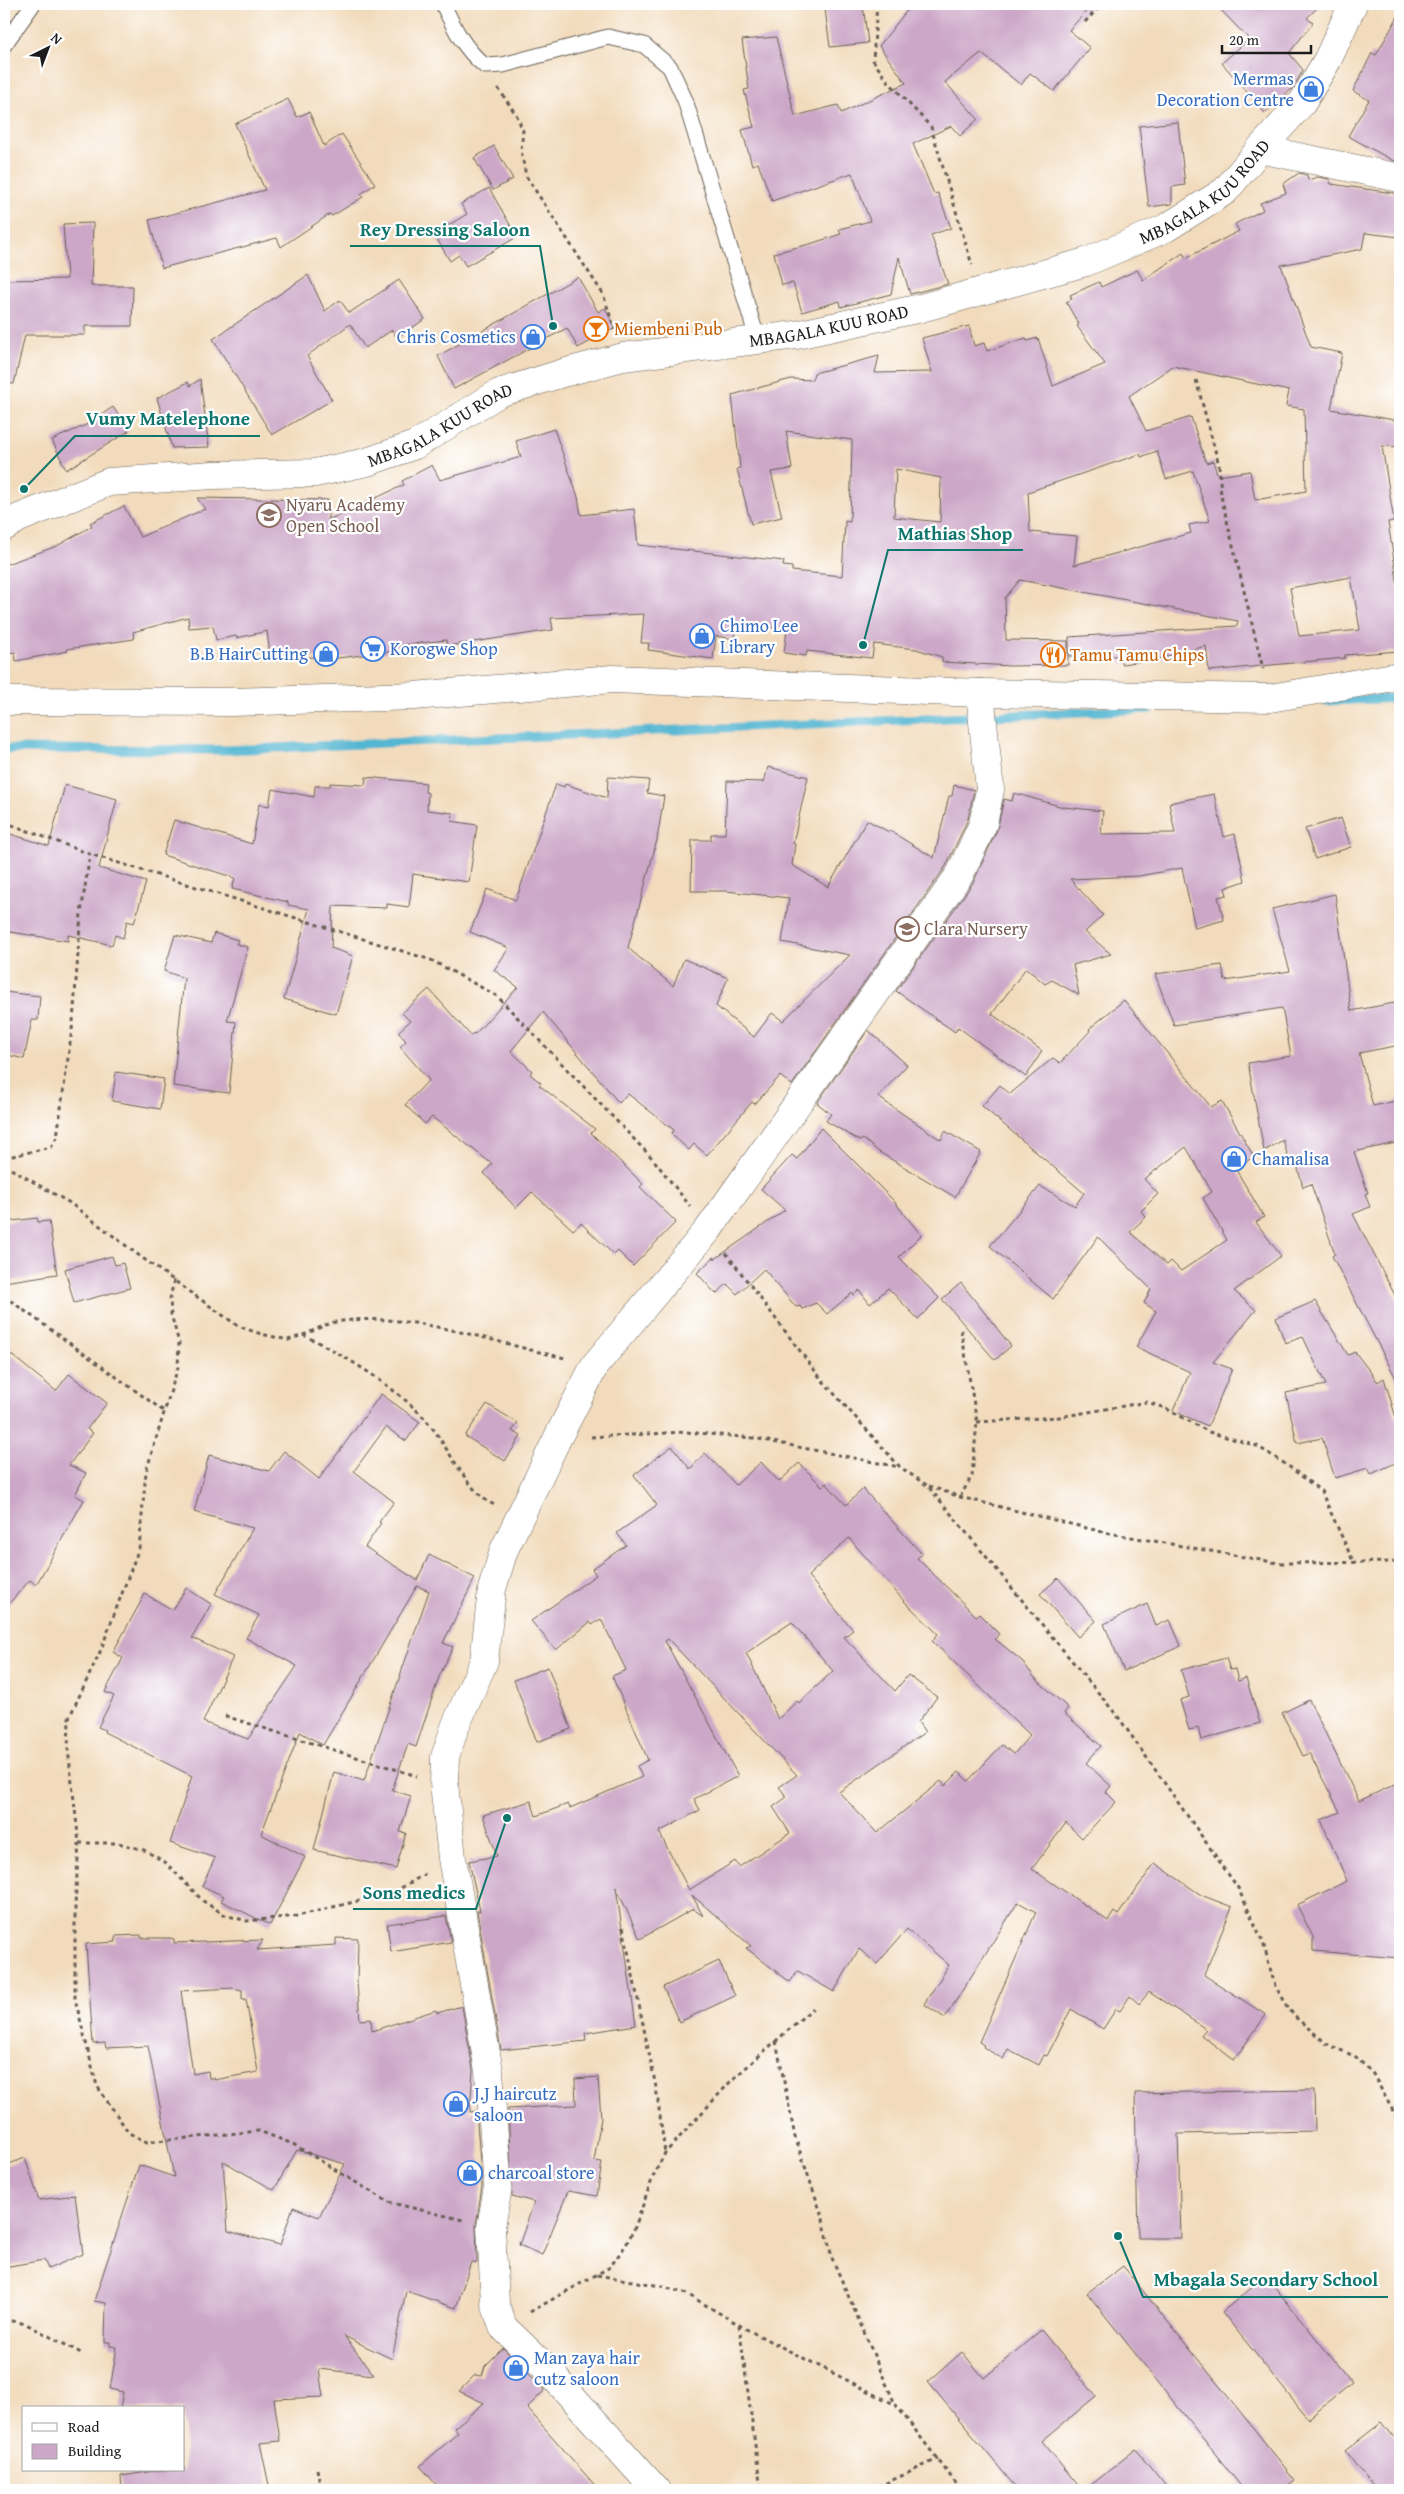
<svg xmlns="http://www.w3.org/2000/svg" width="1404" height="2494" font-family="'Gentium Book Plus',serif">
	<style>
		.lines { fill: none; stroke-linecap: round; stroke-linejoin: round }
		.stream { stroke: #53b6d2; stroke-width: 9 }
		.building { fill: #cca7c8; fill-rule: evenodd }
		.service-casing { stroke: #675f54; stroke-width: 17 }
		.minor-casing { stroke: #675f54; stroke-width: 29 }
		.tertiary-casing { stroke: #675f54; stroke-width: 29 }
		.path { stroke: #675f54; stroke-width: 3; stroke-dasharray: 4 4; stroke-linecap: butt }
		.service { stroke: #fff; stroke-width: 15 }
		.minor { stroke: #fff; stroke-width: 28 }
		.tertiary { stroke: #fff; stroke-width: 28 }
		.labels { text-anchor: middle; stroke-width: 4.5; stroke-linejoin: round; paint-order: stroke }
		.shop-label { font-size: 18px; fill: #366cbe; stroke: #fff; text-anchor: start }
		.street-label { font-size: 18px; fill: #1c1c1c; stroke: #fff }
		.food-label { font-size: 18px; fill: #c56008; stroke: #fff; text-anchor: start }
		.education-label { font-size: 18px; fill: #785e54; stroke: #fff; text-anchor: start }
		.leader { fill: none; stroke: #0f766e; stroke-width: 2 }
		.callout-dot { fill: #0f766e; stroke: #fff; stroke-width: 2 }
		.callout-label { font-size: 19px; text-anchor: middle; font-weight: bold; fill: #0f766e; stroke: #fff; stroke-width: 4.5; stroke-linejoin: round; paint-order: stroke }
	</style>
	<rect width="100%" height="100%" fill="#fff"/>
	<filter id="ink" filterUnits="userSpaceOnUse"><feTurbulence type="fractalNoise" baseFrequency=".02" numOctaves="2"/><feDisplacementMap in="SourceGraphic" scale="10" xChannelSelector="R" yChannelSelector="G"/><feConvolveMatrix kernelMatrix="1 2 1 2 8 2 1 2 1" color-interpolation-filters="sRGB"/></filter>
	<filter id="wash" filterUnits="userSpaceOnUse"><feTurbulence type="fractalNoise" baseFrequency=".0096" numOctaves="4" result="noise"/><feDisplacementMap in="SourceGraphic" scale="20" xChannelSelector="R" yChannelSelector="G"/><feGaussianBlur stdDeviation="1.12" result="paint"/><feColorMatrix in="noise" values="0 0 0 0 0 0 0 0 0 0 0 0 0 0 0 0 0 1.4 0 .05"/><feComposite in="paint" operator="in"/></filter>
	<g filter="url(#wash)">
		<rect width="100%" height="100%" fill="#f2dbbc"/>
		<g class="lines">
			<g class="stream">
				<polyline points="1325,701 1400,698"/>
				<polyline points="4,749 227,750 1150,709"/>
			</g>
		</g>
		<g id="blocks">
			<g class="building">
				<polygon points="912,4 1093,4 1069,30 1090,48 1054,91 1030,73 1021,85 981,53 945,82 978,119 960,136 951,126 913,144 934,194 938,193 951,228 931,235 948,284 910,294 899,257 891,294 841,307 840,301 802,312 793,283 782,285 774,253 810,244 841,234 839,229 870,221 852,173 772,201 758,163 752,165 742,130 754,127 744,90 749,89 742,40 776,37 795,116 838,105 841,113 906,83 879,46"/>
				<polygon points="1215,4 1321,4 1307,18 1313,23 1289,53 1303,70 1293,88 1265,113 1222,63 1249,39"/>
				<polygon points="863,5 868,43 830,47 825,9"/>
				<polygon points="1400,13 1400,162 1392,160 1348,136 1369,100 1353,91 1372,53 1376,55"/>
				<polygon points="288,99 297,117 309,112 324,146 342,134 375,184 361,194 363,197 332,216 330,214 281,247 277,238 162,268 149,220 265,190 235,124"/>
				<polygon points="1178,122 1185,185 1172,187 1172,204 1149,207 1139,126"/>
				<polygon points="494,146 513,179 493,190 474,158"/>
				<path d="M1299 173 1307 175 1308 180 1318 177 1329 179 1331 184 1400 194V237L1365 233 1362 249 1281 265 1311 347 1342 353 1331 409 1400 421V447L1382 446 1394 521 1388 522 1400 600V651L1345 655V658L1209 671 1206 646 1157 659 1122 664 1118 656H1069V637L1237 626 1238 621 1020 580 1005 598 1006 640 1068 641V665L1010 666 942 662V657L916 649 874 644 872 658 807 651 806 656 784 653 787 629 736 624 734 639 716 636 713 659 648 650 649 643H641L644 614 551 618 553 630 447 646 446 640 395 646 396 651 338 658 307 657 304 653 270 655 267 631 237 638 236 636 216 640 213 626 189 628 188 617 133 632 134 639 67 649 68 651 16 661 15 652 4 654V565L57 546 92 526 90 523 124 506 140 537 205 509 197 498 328 500V520L404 485 402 481 432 465 440 480 521 457 516 441 554 429 578 497 581 515 634 509 638 545 784 561 783 566 792 567V571L842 576 845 521 850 522 852 440 786 431 792 469 771 472 782 517 751 524 737 469 740 468 732 395 791 379 812 380 814 373 879 356 875 373 932 372 922 338 969 326 974 346 984 343 987 351 1026 338 1027 341 1038 338 1053 386 1105 364 1077 326 1079 325 1066 302 1072 299 1070 295 1099 282 1101 287 1137 270 1143 280 1183 253 1186 258 1239 231 1235 224 1263 210 1260 203 1286 193 1283 184ZM1173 366 1289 391 1286 406 1304 409 1306 491 1255 500 1250 471 1218 476 1213 461 1206 463 1191 417 1146 431 1129 396ZM1157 451 1166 479 1193 471 1210 521 1189 525 1191 533 1074 565 1077 536 1030 532 1028 492 1140 454 1141 457ZM896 469 941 478 940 522 894 517ZM1351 577 1360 630 1299 636 1290 588Z"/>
				<polygon points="489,188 517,237 466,266 459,255 450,261 434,234 467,214 461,204"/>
				<polygon points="93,223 91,286 133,286 132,326 85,326 85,335 25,335 14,384 4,383 4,280 67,279 63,224"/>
				<polygon points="308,275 325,311 340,300 349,313 399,280 425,319 397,338 392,330 365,348 350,324 307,356 332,400 272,435 213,339"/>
				<polygon points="578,277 598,312 605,308 615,328 578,348 567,328 454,389 438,356"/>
				<polygon points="200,379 209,447 172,448 157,398 188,382 190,386"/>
				<polygon points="113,407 129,431 66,470 52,440 86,425"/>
				<polygon points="768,767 808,777 793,843 795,844 792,865 828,887 867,820 889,832 890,831 934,858 949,796 952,796 954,785 974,790 968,819 946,866 792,1085 780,1076 755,1104 752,1102 707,1155 694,1144 689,1150 671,1134 674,1130 628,1094 619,1103 543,1012 511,1051 532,1071 530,1074 541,1083 539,1085 595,1129 591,1133 643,1184 640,1187 676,1222 633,1266 618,1251 614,1255 581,1223 573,1230 532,1192 516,1208 484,1173 492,1164 432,1117 425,1124 405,1105 429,1080 400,1047 406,1041 398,1032 410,1021 402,1013 429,989 471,1036 473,1033 475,1034 518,987 494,970 509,948 470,932 487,889 516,900 556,784 564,787 565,784 607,798 608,777 649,780 647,793 664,796 657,840 628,948 673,986 684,959 728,978 716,1006 754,1037 772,1013 783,1021 850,955 782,942 789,898 726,891 691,891 692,840 711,840 711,834 725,834 727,781 764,782"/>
				<polygon points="366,777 426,783 425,792 428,793 427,810 453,813 451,821 477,825 469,882 413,874 409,907 387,904 387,908 333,906 331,948 353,956 336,1014 284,999 309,909 288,905 288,902 232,889 235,878 163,855 174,820 252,844 259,804 269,806 272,789 314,797 315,786 330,786 330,783 365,785"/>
				<polygon points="65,785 117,799 99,868 146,882 134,923 127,921 123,938 115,935 112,945 68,935 68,941 4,931 4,832 49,846"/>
				<polygon points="1014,793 1063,807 1103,811 1101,834 1175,833 1169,803 1214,794 1224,837 1235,834 1245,881 1225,888 1227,895 1218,897 1224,920 1195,928 1182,868 1139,876 1070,879 1103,915 1085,932 1111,954 1073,965 1079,995 1052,980 1045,984 1026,968 992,1014 1042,1051 1026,1077 958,1027 955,1032 896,991 973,883 997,830 1004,799 1012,801"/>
				<polygon points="1341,818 1351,847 1315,859 1305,829"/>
				<polygon points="1335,894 1351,1011 1400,1002 1400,1045 1359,1053 1373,1106 1400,1100 1400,1142 1354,1152 1368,1193 1365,1194 1370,1207 1353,1214 1400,1305 1400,1386 1332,1256 1335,1254 1311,1184 1303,1187 1295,1158 1289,1160 1283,1140 1264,1151 1248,1063 1291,1056 1282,1008 1174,1025 1155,974 1222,965 1225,981 1290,971 1272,909"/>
				<polygon points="214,933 238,940 236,944 248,947 227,1021 236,1022 229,1093 173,1086 184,978 164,971 175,935 211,943"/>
				<polygon points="4,992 40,996 38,1020 32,1020 24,1059 4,1054"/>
				<path d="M1124 1000 1211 1107 1222 1101 1254 1157 1235 1168 1264 1217 1256 1222 1281 1256 1234 1291 1256 1310 1213 1362 1232 1369 1208 1426 1173 1411 1190 1372 1136 1347 1156 1311 1144 1303 1151 1289 1098 1237 1053 1299 990 1246 1040 1186 1075 1206 1084 1193 982 1106 1000 1085 1010 1094 1053 1058 1060 1063 1090 1031 1089 1029ZM1186 1147 1212 1192 1203 1198 1227 1240 1181 1271 1171 1261 1167 1265 1130 1232 1146 1217 1141 1211 1158 1194 1144 1179Z"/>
				<polygon points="868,1030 907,1065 878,1097 941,1140 945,1131 981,1152 955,1197 879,1152 863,1139 860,1141 826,1121 831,1114 817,1103"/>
				<polygon points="116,1072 164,1079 160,1109 112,1101"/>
				<polygon points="821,1128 893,1200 921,1235 899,1257 939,1298 918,1319 888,1288 870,1304 859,1290 854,1295 852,1293 827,1314 816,1303 802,1309 800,1306 796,1307 764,1269 737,1294 727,1284 716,1294 697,1273 714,1257 715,1259 785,1210 761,1189 792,1155 797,1159"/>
				<polygon points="37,1218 38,1222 49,1221 57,1274 4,1282 4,1222"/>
				<polygon points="112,1256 115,1265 123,1263 130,1288 74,1303 65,1269"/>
				<polygon points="961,1283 1011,1346 995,1360 942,1299"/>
				<polygon points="1315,1301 1348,1355 1355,1352 1378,1382 1384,1378 1400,1431 1400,1461 1371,1474 1368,1468 1335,1478 1322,1438 1297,1443 1286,1393 1326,1385 1303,1337 1285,1343 1276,1318"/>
				<polygon points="4,1349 56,1391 69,1374 107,1403 87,1429 93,1433 69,1465 86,1473 75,1495 84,1500 36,1585 30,1580 4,1609"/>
				<polygon points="381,1394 420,1422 406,1441 386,1427 354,1471 394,1502 379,1522 381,1523 365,1547 417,1580 429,1555 475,1578 443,1643 453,1647 439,1677 416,1747 408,1744 392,1790 411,1796 400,1832 406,1833 396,1869 314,1850 334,1772 364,1781 429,1591 417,1586 323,1745 300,1732 261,1834 305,1857 270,1925 221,1901 224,1896 202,1886 215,1858 170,1843 192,1776 104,1732 105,1730 98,1727 114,1696 105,1692 123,1658 113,1652 145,1594 173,1610 186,1588 211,1604 192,1638 233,1657 203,1722 248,1739 297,1666 246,1638 259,1615 215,1594 253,1528 194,1512 209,1455 269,1471 284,1451 319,1479"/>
				<polygon points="487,1404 518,1423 512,1431 521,1436 505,1461 465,1436"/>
				<path d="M672 1446 690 1469 705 1453 736 1485 761 1462 779 1482 799 1463 822 1486 826 1483 846 1505 863 1489 922 1554 917 1558 976 1616 979 1614 999 1634 995 1639 1022 1661 1035 1678 1068 1708 1064 1713 1101 1746 1086 1763 1111 1786 1106 1792 1116 1802 1082 1838 1066 1823 1032 1869 1108 1921 1114 1912 1118 1915 1155 1863 1201 1895 1232 1907 1204 1975 1266 2015 1234 2060 1201 2035 1206 2029 1149 1992 1139 2004 1130 1996 1120 2011 1116 2009 1103 2029 1071 2009 1047 2056 1044 2055 1039 2065 1008 2049 1003 2059 983 2047 984 2045 979 2042 1036 1912 1018 1902 945 2018 924 2004 949 1965 907 1929 877 1964 859 1949 834 1992 798 1971 790 1982 746 1948 751 1946 692 1895 703 1916 693 1909 640 1939 616 1887 636 2025 585 2033 586 2041 501 2050 477 1911H480L469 1861 497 1856 483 1815 531 1801 536 1816 568 1804 570 1808 642 1777 637 1766 648 1760 612 1676 626 1670 601 1619 592 1625 590 1622 556 1650 531 1621 596 1575 592 1569 626 1545 617 1533 657 1505 634 1475ZM849 1538 904 1601 938 1634 932 1641 1030 1735 1014 1754 1002 1745 968 1781 959 1772 945 1786 941 1781 877 1833 839 1792 925 1732 918 1722 937 1697 908 1675 895 1691 844 1637 853 1630 808 1576ZM792 1622 833 1671 799 1703 797 1701 778 1719 746 1653ZM668 1639 797 1775 779 1787 787 1797 773 1807 790 1833 739 1867 735 1861 689 1890 659 1832 700 1810 694 1799 738 1776 665 1641Z"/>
				<polygon points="1058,1578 1096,1621 1078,1637 1040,1594"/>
				<polygon points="1147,1604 1156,1626 1170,1620 1181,1646 1124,1671 1104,1624"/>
				<polygon points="1226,1658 1230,1670 1235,1669 1238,1681 1246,1678 1260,1723 1201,1740 1198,1728 1189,1730 1180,1700 1189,1697 1181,1670"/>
				<polygon points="548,1667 571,1729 537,1742 514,1680"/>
				<polygon points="1309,1700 1359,1801 1400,1782 1400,1958 1313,1951 1313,1937 1297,1905 1347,1881 1321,1820 1340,1812 1309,1753 1303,1756 1282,1713"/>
				<polygon points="446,1916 451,1942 391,1952 387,1924"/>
				<path d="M141 1935V1938H170L174 1939V1943L263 1940 257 1950 336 1945V1938L358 1939 357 1983 360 2020 371 2019 372 2031 436 2010 437 2013 462 2006 473 2070 470 2112 476 2111 482 2186 476 2225 477 2263 471 2262 456 2308 406 2291 392 2359 344 2336 374 2375 319 2369 323 2397 274 2399 280 2441 260 2443 270 2490H122L121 2476 161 2470H184V2408H120L123 2392 110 2389 117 2347 110 2346V2342H105L106 2303 94 2301 139 2165 174 2177 148 2046 106 2048 105 2043 93 2044 86 1944 116 1942 115 1936ZM233 1988 242 1990V1999H246L258 2072 214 2080V2078H209L208 2071 193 2074 181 1991ZM297 2150 345 2164 319 2217 293 2207 280 2245 228 2231 223 2161 274 2190Z"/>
				<polygon points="719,1961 735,1996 679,2022 663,1987"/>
				<polygon points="598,2077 601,2118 594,2161 602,2162 597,2196 568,2191 542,2255 519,2245 534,2202 512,2196 508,2109 576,2105 575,2079"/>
				<polygon points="1314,2090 1315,2131 1178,2134 1181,2238 1138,2238 1135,2093"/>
				<polygon points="25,2158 39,2200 75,2195 83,2254 48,2269 44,2260 4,2267 4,2166"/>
				<polygon points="1123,2266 1295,2480 1282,2490 1244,2490 1087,2293"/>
				<polygon points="1266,2276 1352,2383 1308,2419 1222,2312"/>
				<polygon points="1041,2330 1096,2396 1042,2441 1082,2490 1018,2490 928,2382 962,2352 984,2378"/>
				<polygon points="503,2348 545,2390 527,2408 599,2490 441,2490 420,2466 458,2433 454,2428 484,2403 459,2391 475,2375 482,2376 485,2366"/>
				<polygon points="1382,2422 1400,2445 1400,2490 1376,2490 1345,2451"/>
				<polygon points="1136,2449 1169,2490 1085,2490"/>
			</g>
		</g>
	</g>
	<g filter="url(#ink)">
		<use href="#blocks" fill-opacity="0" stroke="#675f54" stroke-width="1"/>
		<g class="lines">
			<defs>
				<g id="service">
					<path d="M443 4C454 28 464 49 485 66L503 65 608 37 644 45 670 67 685 100 758 341"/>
					<polyline points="4,45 33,4"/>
				</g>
				<g id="minor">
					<polyline points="1260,149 1400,178"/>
					<polyline points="4,701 232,702 414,696 612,679 980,693 1270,698 1400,676"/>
					<polyline points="656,2490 548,2370 503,2327 495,2303 491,2227 498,2187 489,2071 452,1858 444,1783 445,1757 455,1727 484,1661 492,1589 504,1550 558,1437 595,1365 708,1230 960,874 983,824 990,790 980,693"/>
				</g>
				<g id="tertiary">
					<path id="s1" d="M4 527 19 518 109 482 213 475 315 473 367 462 415 445 499 393 563 373 623 357 796 335 921 308 1086 262 1166 228 1225 191 1260 149 1302 103 1328 59 1353 4"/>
				</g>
			</defs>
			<use href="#service" class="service-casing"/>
			<use href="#minor" class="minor-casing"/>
			<use href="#tertiary" class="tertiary-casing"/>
			<g class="path">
				<polyline points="877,4 873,60 885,78 931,127 972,265"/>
				<polyline points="1085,22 1102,4"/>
				<polyline points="498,88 517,116 523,131 521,150 526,176 603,294 615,330"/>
				<polyline points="1196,380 1219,465 1221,496 1263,669"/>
				<polyline points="4,822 90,854 431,960 497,996 653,1159 690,1206"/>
				<polyline points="4,1158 51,1147 57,1137 73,1022 81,913 90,854"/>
				<path d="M4 1165 70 1203 141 1257 238 1326 261 1334 288 1340 303 1335C342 1353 397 1388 426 1420 446 1442 468 1495 495 1505"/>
				<polyline points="726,1253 822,1380 900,1467 928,1486 1119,1718 1238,1888 1263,1942 1275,1986 1294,2016 1327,2044 1356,2057 1373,2074 1400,2124"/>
				<polyline points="174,1280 170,1299 171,1314 179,1343 178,1367 146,1472 139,1548 100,1652 69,1718 68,1749 79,1843 75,1905 75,1999 97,2086 129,2133 147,2142 259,2131 293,2144 388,2202 463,2220"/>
				<polyline points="4,1296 165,1412"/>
				<path d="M303 1335C314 1331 325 1324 336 1322 409 1310 494 1343 565 1358"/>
				<polyline points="977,1422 1059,1417 1147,1402 1165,1408 1209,1432 1257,1446 1287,1465 1321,1491 1353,1561"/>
				<polyline points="591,1437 686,1432 753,1438 899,1467"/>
				<polyline points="929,1486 960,1497 1103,1532 1278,1563 1400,1562"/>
				<polyline points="960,1497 972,1476 977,1422 961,1330"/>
				<polyline points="225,1716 417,1776"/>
				<polyline points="79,1843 118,1843 144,1850 165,1862 203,1901 225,1915 247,1921 297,1916 394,1892 425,1874"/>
				<polyline points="623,1927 656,2087 665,2153"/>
				<polyline points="776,2041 795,2137 823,2219 832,2258 895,2404"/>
				<polyline points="597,2275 661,2286 687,2294 748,2330 896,2405 961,2490"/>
				<polyline points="530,2312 610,2267 626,2245 635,2227 653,2177 665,2153 732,2080 813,2008"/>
				<polyline points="4,2319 26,2324 81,2353"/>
				<polyline points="739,2325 761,2490"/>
				<polyline points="317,2469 321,2490"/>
				<polyline points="871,2490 938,2459"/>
			</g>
			<use href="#service" class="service"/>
			<use href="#minor" class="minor"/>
			<use href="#tertiary" class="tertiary"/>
		</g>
	</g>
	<defs>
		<symbol id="shop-ring" viewBox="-11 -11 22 22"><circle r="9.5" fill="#fff" stroke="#3f7fe0" stroke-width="1.5"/><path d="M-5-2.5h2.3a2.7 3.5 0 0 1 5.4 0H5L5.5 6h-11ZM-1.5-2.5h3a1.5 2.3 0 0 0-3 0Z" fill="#3f7fe0"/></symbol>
		<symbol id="bar-ring" viewBox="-11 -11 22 22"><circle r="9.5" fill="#fff" stroke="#e8710a" stroke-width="1.5"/><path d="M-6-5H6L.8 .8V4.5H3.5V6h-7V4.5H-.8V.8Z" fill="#e8710a"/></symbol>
		<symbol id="school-ring" viewBox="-11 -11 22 22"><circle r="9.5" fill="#fff" stroke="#8d6e63" stroke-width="1.5"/><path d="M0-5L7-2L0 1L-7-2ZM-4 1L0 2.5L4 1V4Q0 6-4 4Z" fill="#8d6e63"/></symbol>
		<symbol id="supermarket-ring" viewBox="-11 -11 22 22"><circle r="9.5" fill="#fff" stroke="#3f7fe0" stroke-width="1.5"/><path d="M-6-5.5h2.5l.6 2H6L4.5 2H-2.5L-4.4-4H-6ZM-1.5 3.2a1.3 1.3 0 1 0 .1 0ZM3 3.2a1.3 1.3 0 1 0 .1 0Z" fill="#3f7fe0"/></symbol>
		<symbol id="restaurant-ring" viewBox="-11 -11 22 22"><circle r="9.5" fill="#fff" stroke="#e8710a" stroke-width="1.5"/><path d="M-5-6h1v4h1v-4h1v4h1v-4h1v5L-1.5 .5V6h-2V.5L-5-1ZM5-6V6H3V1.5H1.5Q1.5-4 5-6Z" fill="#e8710a"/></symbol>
	</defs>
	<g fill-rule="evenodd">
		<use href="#shop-ring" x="1297" y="75" width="28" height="28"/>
		<use href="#bar-ring" x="582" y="315" width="28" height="28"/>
		<use href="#shop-ring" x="519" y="323" width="28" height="28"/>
		<use href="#school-ring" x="255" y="501" width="28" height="28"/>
		<use href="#shop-ring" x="688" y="622" width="28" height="28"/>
		<use href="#supermarket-ring" x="359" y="635" width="28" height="28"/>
		<use href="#shop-ring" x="312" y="640" width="28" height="28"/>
		<use href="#restaurant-ring" x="1039" y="641" width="28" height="28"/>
		<use href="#school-ring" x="893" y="915" width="28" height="28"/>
		<use href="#shop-ring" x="1220" y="1145" width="28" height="28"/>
		<use href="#shop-ring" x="442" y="2090" width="28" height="28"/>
		<use href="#shop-ring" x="456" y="2159" width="28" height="28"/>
		<use href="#shop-ring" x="502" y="2354" width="28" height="28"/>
	</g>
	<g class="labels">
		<g class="shop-label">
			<text x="1294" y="85" text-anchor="end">Mermas<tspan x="1294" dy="21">Decoration Centre</tspan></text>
			<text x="516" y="343" text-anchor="end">Chris Cosmetics</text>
			<text x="720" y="632">Chimo Lee<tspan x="720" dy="21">Library</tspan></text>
			<text x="390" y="655">Korogwe Shop</text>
			<text x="308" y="660" text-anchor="end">B.B HairCutting</text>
			<text x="1252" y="1165">Chamalisa</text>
			<text x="474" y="2100">J.J haircutz<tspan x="474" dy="21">saloon</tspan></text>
			<text x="488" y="2179">charcoal store</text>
			<text x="534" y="2364">Man zaya hair<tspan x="534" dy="21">cutz saloon</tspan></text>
		</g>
		<g class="street-label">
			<text dy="6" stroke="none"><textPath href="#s1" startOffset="1266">MBAGALA KUU ROAD</textPath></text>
			<text dy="6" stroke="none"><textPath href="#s1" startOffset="861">MBAGALA KUU ROAD</textPath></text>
			<text dy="6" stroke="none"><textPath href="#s1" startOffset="456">MBAGALA KUU ROAD</textPath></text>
		</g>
		<g class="food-label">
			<text x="614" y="335">Miembeni Pub</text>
			<text x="1070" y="661">Tamu Tamu Chips</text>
		</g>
		<g class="education-label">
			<text x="286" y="511">Nyaru Academy<tspan x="286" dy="21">Open School</tspan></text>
			<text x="924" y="935">Clara Nursery</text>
		</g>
	</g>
	<path class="leader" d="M553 326L540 246H350M24 489L75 436H260M863 645L888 550H1023M507 1818L476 1909H353M1118 2236L1143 2297H1388"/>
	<g class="callout-dot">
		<circle cx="553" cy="326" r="5"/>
		<circle cx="24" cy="489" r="5"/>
		<circle cx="863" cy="645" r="5"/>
		<circle cx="507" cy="1818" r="5"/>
		<circle cx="1118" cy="2236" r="5"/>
	</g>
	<g class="callout-label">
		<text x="445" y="236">Rey Dressing Saloon</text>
		<text x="168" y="425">Vumy Matelephone</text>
		<text x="955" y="540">Mathias Shop</text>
		<text x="414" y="1899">Sons medics</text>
		<text x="1266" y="2286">Mbagala Secondary School</text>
	</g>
	<rect width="1404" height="2494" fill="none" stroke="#fff" stroke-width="20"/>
	<rect x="22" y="2406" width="162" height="65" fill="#ffffff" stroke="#a4a4a4"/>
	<rect x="32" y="2423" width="25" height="8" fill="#ffffff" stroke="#a4a4a4"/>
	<text x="68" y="2432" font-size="15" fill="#1c1c1c">Road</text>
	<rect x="32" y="2444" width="25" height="15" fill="#cca7c8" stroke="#a4a4a4"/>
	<text x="68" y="2456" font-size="15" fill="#1c1c1c">Building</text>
	<g transform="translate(48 48) rotate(42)" stroke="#ffffff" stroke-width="4" paint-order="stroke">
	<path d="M0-4L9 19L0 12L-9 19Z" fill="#1c1c1c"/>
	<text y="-8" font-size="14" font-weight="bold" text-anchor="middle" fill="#1c1c1c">N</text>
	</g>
	<path d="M1222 45v8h89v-8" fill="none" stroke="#1c1c1c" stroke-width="2.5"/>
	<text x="1229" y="45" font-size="15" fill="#1c1c1c" stroke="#ffffff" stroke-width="4" paint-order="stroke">20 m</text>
</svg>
